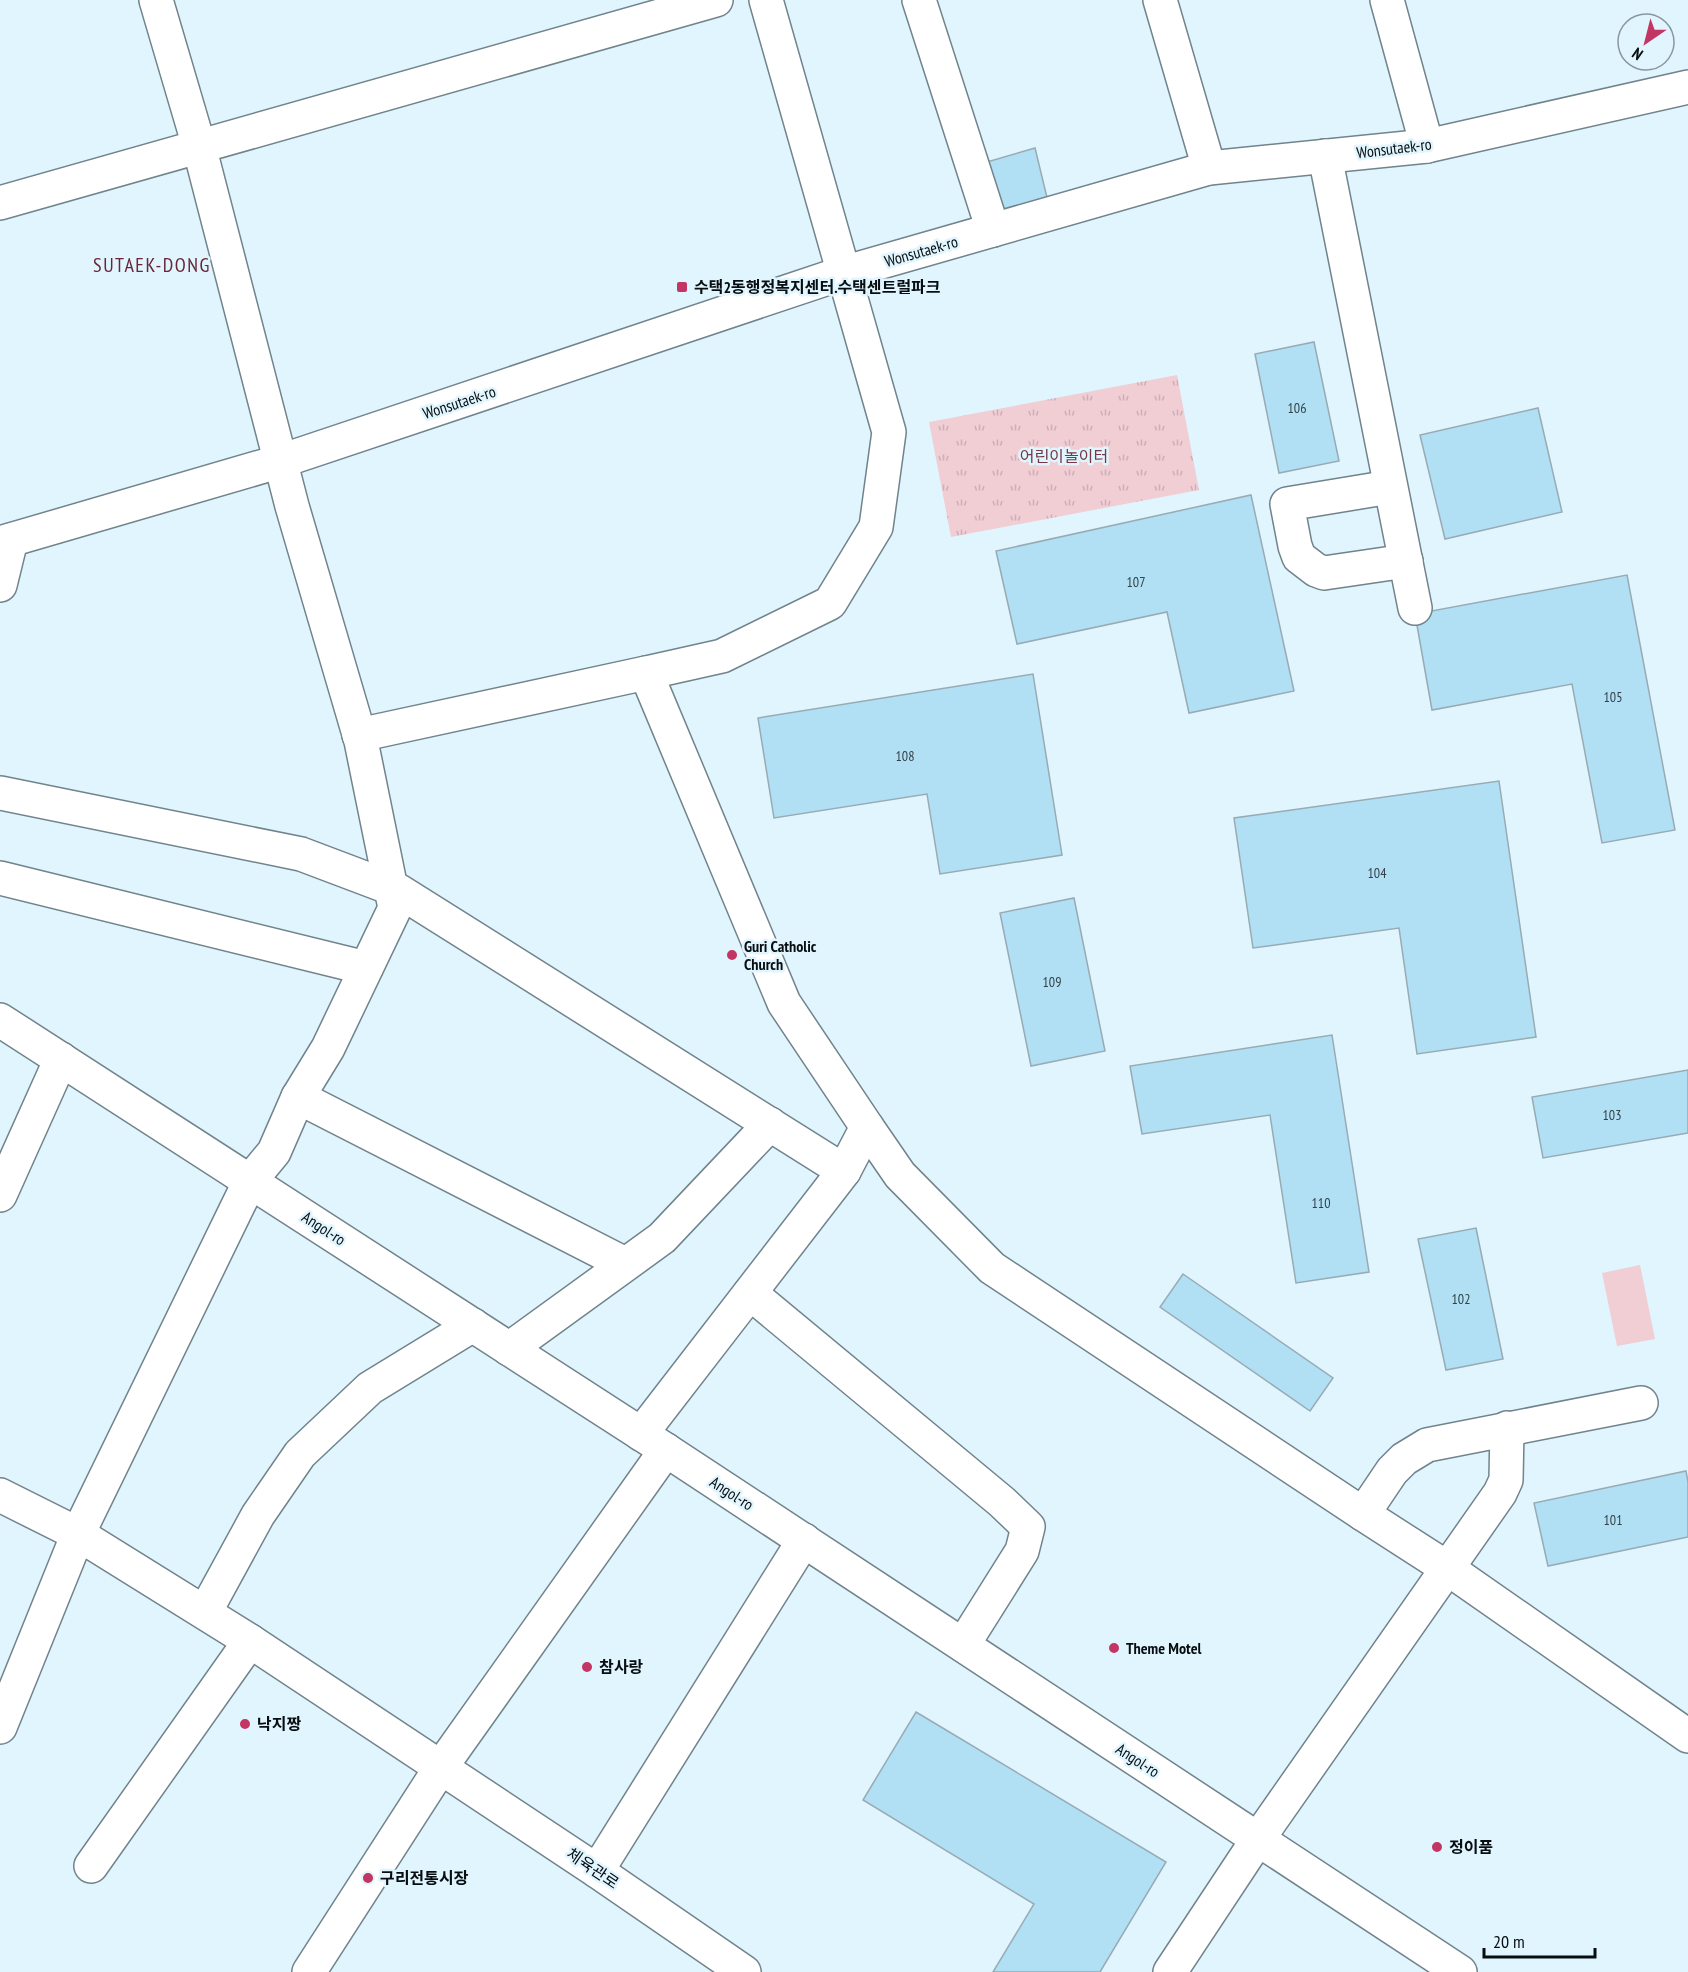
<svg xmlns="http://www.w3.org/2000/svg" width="1688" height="1972" font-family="'PT Sans Narrow','Noto Sans KR',sans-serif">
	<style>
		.grass { fill: #f1cdd4 }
		.park { fill: url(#park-tufts) }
		.building { fill: #b1dff4; stroke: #98abb4; stroke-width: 1.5 }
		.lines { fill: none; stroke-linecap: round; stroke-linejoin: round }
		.minor-casing { stroke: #71838b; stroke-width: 36 }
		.minor { stroke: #fff; stroke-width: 33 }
		.poi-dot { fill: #c33562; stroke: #e0f5fe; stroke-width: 2 }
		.labels { text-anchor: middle; stroke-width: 5; stroke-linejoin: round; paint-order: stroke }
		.number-label { font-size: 14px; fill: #324249 }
		.street-label { font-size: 16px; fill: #070d10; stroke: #e0f5fe }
		.poi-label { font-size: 16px; font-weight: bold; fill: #070d10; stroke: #e0f5fe; text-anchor: start }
		.park-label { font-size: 16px; fill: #743846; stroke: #e0f5fe }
		.quarter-label { font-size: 20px; letter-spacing: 1.5px; fill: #6a2538; stroke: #e0f5fe }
	</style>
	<defs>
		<pattern id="park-tufts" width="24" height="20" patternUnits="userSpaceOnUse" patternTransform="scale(1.5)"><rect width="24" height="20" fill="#f1cdd4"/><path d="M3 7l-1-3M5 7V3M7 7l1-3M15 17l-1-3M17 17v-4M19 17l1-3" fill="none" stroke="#cdafb5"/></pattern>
	</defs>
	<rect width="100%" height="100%" fill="#e0f5fe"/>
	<polygon class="grass" points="1640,1265 1655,1339 1617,1346 1602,1273"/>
	<polygon class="park" points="1177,375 1199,490 951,537 929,422"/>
	<g class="building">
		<polygon points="1035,148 1051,214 993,230 973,166"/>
		<polygon points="1314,342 1339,461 1279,473 1255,354"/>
		<polygon points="1538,408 1562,512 1445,539 1420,435"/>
		<polygon points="1251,495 1294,691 1189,713 1167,612 1017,644 996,551"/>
		<polygon points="1627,575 1675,830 1602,843 1572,684 1432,710 1415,614"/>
		<polygon points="1033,674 1062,855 940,874 927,794 774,818 758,718"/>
		<polygon points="1499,781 1536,1037 1417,1054 1399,928 1253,948 1234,818"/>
		<polygon points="1074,898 1105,1051 1031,1066 1000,913"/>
		<polygon points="1332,1035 1369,1272 1296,1283 1270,1115 1142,1134 1130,1066"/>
		<polygon points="1688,1070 1688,1133 1543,1158 1532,1097"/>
		<polygon points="1476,1228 1503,1359 1446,1370 1418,1239"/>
		<polygon points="1183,1274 1333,1378 1310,1411 1160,1307"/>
		<polygon points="1686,1471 1688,1482 1688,1537 1548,1566 1534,1503"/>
		<polygon points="916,1712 1166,1862 1100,1972 993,1972 1034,1904 863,1800"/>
	</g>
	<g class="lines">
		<defs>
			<g id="minor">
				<polyline points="919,0 993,230"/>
				<polyline points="1160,0 1209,168"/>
				<polyline points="1387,0 1427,146"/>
				<polyline points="1325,156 1415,608"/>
				<polyline points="0,203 716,0"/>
				<polyline points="1390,487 1287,504 1295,546 1299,557 1316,570 1324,573 1406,561"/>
				<polyline points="0,543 281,461 843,273 1209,168 1427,146 1688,87"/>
				<polyline points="0,585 11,540"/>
				<polyline points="359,735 646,673"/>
				<polyline points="0,793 301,854 399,891 844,1171"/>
				<polyline points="0,878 366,968"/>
				<polyline points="0,1020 666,1450 1460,1972"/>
				<polyline points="298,1097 625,1264"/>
				<polyline points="867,1127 900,1175 992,1268 1363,1514 1447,1568 1688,1736"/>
				<polyline points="0,1195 61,1059"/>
				<polyline points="750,1293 1002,1502 1028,1527 1022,1551 963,1645"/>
				<polyline points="509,1349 662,1238 770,1124"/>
				<polyline points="641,1434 844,1171 867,1127 784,1003 646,673 722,656 830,603 876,527 889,432 766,0"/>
				<polyline points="0,1495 78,1534 250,1641 597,1871 744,1972"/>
				<polyline points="1363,1514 1392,1471 1404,1459 1427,1445 1641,1403"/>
				<polyline points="205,1612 258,1515 300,1454 370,1388 473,1325"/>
				<polyline points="0,1727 78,1534 250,1181 274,1152 298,1097 328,1048 395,908 361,741 292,506 199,146 156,0"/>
				<polyline points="91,1866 250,1641"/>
				<polyline points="597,1871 804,1540"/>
				<polyline points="309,1972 441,1767 666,1450"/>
				<polyline points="1170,1972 1258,1839 1500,1493 1506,1480 1507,1428"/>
			</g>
		</defs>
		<use href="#minor" class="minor-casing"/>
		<use href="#minor" class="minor"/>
	</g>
	<g class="poi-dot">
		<rect x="676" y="281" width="12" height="12" rx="3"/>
		<circle cx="732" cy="955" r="6"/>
		<circle cx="1114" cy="1648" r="6"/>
		<circle cx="587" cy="1667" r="6"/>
		<circle cx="245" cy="1724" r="6"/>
		<circle cx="1437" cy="1847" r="6"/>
		<circle cx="368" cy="1878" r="6"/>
	</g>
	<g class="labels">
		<g class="number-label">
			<text x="1297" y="413">106</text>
			<text x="1136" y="587">107</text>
			<text x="1613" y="702">105</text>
			<text x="905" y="761">108</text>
			<text x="1377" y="878">104</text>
			<text x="1052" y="987">109</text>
			<text x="1612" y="1120">103</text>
			<text x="1321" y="1208">110</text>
			<text x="1461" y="1304">102</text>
			<text x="1613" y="1525">101</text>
		</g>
		<g class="street-label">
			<text transform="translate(1394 148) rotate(-7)" y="6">Wonsutaek-ro</text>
			<text transform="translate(921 251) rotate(-16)" y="6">Wonsutaek-ro</text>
			<text transform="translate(459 402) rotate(-18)" y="6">Wonsutaek-ro</text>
			<text transform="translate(324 1228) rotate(33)" y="6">Angol-ro</text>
			<text transform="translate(732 1493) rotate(33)" y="6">Angol-ro</text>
			<text transform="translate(1138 1760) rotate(33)" y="6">Angol-ro</text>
			<text transform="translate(593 1868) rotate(34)" y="6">체육관로</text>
		</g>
		<g class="poi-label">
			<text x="694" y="293">수택2동행정복지센터.수택센트럴파크</text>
			<text x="744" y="952">Guri Catholic<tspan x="744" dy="18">Church</tspan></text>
			<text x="1126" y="1654">Theme Motel</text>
			<text x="599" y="1673">참사랑</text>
			<text x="257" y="1730">낙지짱</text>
			<text x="1449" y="1853">정이품</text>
			<text x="380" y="1884">구리전통시장</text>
		</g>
		<g class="park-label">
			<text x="1064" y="462">어린이놀이터</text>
		</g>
		<g class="quarter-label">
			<text x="152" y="272">SUTAEK-DONG</text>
		</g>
	</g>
	<g transform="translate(1646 42) rotate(215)"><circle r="28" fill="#e0f5fe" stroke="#89989f" stroke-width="1.5"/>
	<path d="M0-4.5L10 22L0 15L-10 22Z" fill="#c33562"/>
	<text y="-9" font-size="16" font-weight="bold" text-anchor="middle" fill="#070d10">N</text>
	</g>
	<path d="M1484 1948v9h111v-9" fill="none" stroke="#070d10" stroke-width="3"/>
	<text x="1493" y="1948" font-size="18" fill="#070d10" stroke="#e0f5fe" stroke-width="4.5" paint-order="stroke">20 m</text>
</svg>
